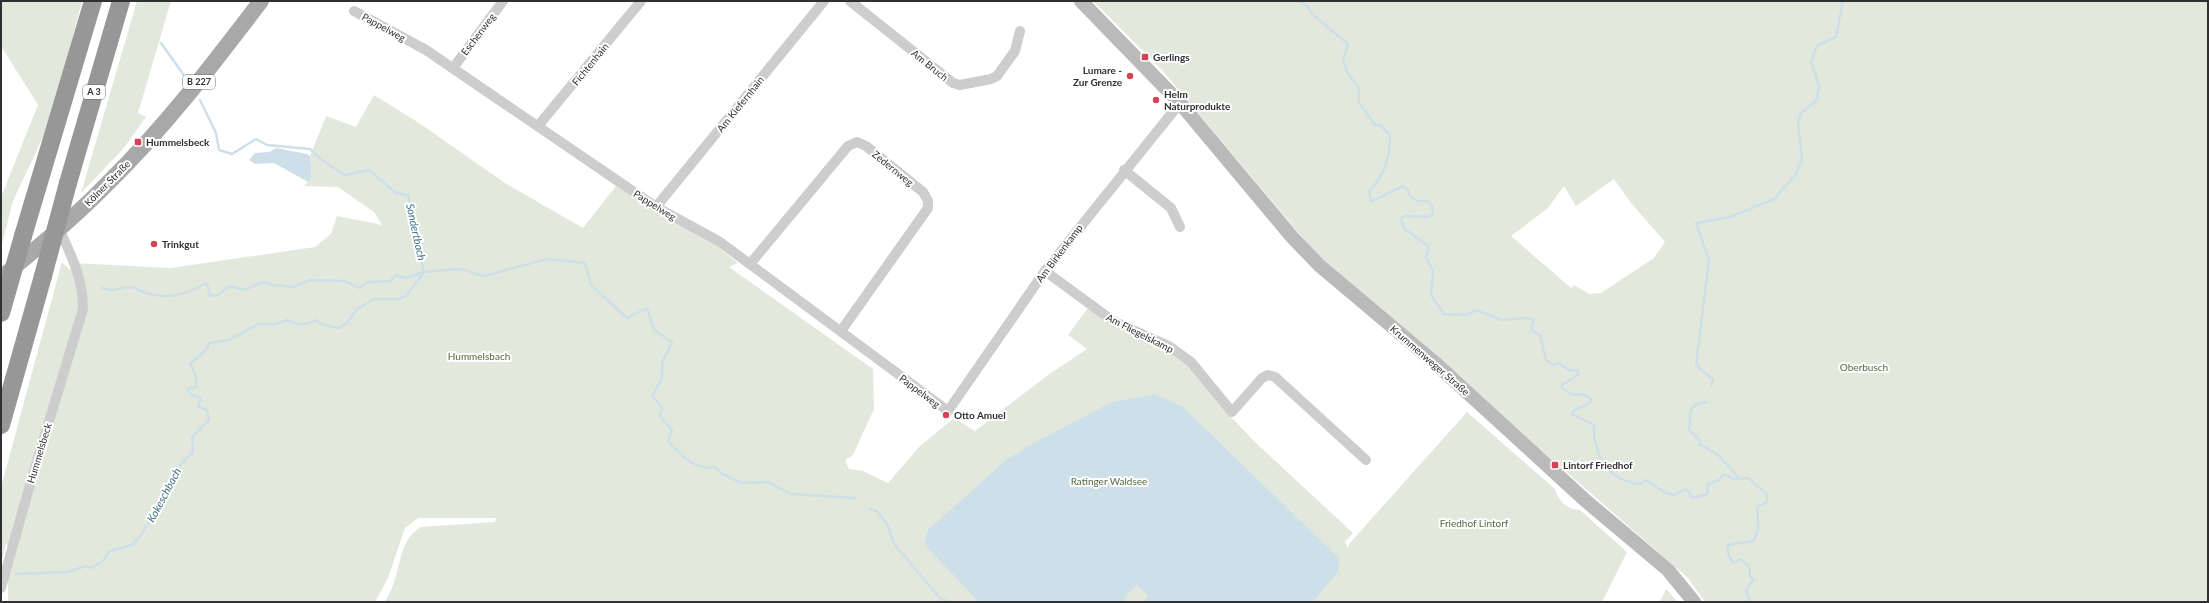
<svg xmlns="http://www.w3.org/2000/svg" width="2209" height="603" font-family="Lato,sans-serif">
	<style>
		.green { fill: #e3e8dc; fill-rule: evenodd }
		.water { fill: #cde0e9 }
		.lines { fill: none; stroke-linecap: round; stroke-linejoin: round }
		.stream { stroke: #cde0e9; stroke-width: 2.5 }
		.street { stroke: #cdcdcd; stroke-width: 10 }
		.secondary { stroke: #bababa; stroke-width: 14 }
		.primary { stroke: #a8a8a8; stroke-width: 16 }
		.highway { stroke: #979797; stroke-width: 18 }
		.highway-bridge { stroke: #979797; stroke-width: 18 }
		.poi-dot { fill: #d74257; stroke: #fff; stroke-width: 1.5 }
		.labels { text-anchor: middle; stroke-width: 4; stroke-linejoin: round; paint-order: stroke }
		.shield { fill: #fff; stroke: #6e6e6e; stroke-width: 1 }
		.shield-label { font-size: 9px; font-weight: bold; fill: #303030 }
		.street-label { font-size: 10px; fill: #303030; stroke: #fff }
		.poi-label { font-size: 10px; font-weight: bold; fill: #303030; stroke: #fff; text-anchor: start }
		.park-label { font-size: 10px; fill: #556840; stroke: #fff }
		.water-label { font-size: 11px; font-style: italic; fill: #44748b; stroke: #fff }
	</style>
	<rect width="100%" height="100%" fill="#fff"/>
	<g class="green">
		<polygon points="1,1 82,1 50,122 13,201 1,248 1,197 38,105 1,46"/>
		<polygon points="137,1 171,1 138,113 146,117 123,149 81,193"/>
		<path d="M1093 1H2208V602H1705L1688 578 1330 266 1302 237 1162 70ZM1614 179 1631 203 1665 242 1654 258 1601 293 1589 294 1574 285 1571 288 1511 236 1548 208 1564 186 1576 206Z"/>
		<path d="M374 95 419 123 505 183 583 228 616 186 656 213 718 247 738 263 729 267 873 369 874 409 853 455 845 460 849 469 863 471 888 483 919 447 954 418 975 431 1048 375 1087 349 1068 335 1088 308 1166 348 1189 364 1230 416 1256 443 1353 533 1345 542 1348 548 1349 544 1467 412 1555 489C1558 501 1568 510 1580 510L1627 552 1602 602H385C388 596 391 591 393 585 401 564 400 539 421 527L495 522 496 518H418L405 528 388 578 375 602H8V580L15 557 6 543 1 563V487L62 262 70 270 71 263 171 268 315 247 331 234 337 216 382 225 374 212 338 187 304 186 312 177 310 156 326 116 356 127Z"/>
		<polygon points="1666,589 1678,602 1660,602"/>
	</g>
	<g class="water">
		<polygon points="276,148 307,154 310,156 312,177 308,182 274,163 255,164 249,160 255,153 269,152"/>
		<polygon points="1155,394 1183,407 1340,559 1338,572 1313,602 1143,602 1148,595 1137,585 1127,595 1124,602 979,602 924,544 928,530 1007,459 1039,440 1112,402"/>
	</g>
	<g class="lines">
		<g class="stream">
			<path d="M1299 1 1307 6 1313 15 1348 44 1343 61 1348 74 1359 88V103L1375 125H1380L1390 135C1390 156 1385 176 1369 191L1371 200 1372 201 1403 186 1408 190 1409 195C1415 201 1419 202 1428 201L1432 206 1433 214 1428 217 1404 216 1401 220 1404 228 1429 247 1426 257 1433 271 1431 295 1444 314 1466 315 1477 310 1501 320 1529 318 1534 321 1531 328 1533 331 1540 335 1546 360 1553 365 1559 363 1569 370 1578 371V375L1562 385V388L1573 395 1583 394 1591 399V402L1573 411 1572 414 1594 425C1593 456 1609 481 1640 484L1646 480 1665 493 1674 495 1686 489 1693 498 1708 494 1707 485 1719 480 1724 474 1733 479 1748 478 1767 494V502L1757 507C1758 518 1760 533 1753 541L1728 545C1727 552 1728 558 1734 563L1740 559 1749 567 1750 576 1753 579 1746 590 1750 602"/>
			<polyline points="161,43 188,81"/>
			<path d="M102 288C117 293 117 287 131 287 136 287 141 291 145 293 172 300 183 295 207 283L210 296 218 295 230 286 244 290 263 282 273 285 293 287 310 280 345 281 359 288 368 282 390 281 396 275 405 278 424 272 461 269 484 276 547 259 585 263 591 285 627 318 647 308 654 330 672 342 662 363V378L652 396 662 407 660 417 672 430 668 441C680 454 695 471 715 467L722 474 742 483 768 482 791 494 855 498"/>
			<polyline points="1711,386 1713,380 1696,365 1709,260 1696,223 1730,217 1774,199 1796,174 1802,159 1798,124 1801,113 1817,100 1819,85 1811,61 1817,46 1836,37 1843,1"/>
			<polyline points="1706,402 1697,404 1691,409 1689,430 1699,439 1700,444 1718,455 1738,477"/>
			<polyline points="870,509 877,511 888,526 894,544 940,598 949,602"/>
			<path d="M16 574 67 572 86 566 91 568 103 561 110 551 132 545 142 534 181 464 193 452 192 437 209 420 207 410 198 407 201 398 192 395 187 389 196 387V376L190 364 208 348 209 343 229 340 258 324H276L287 320C298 325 305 326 316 320L323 325 339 328 347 323 357 309 374 299H398L406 296 424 272 408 195 396 193 369 170 345 175 322 160 310 149 267 145 256 139 232 154 219 150 216 133 200 100"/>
		</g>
		<g class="street">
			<polyline points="850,1 953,83 960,85 991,79 997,76 1015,51 1020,31"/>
			<polyline points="354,11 426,50 656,207 720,242 948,411 1045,271 1180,103"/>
			<polyline points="453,68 503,1"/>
			<polyline points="538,126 641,1"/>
			<polyline points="1124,170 1171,208 1180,227"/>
			<polyline points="656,207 824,1"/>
			<polyline points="750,264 848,146 857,142 866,146 923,192 928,201 928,208 841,331"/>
			<polyline points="1045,271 1113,321 1169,346 1191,362 1232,412 1262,378 1268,375 1275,377 1366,460"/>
			<path d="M1 588 31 481 83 309C83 278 72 257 59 229"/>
		</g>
		<polyline class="secondary" points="1081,1 1180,103 1292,237 1320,266 1434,362 1586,501 1668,570 1694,602"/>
		<path class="primary" d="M1 278C38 247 75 217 108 183 165 127 213 64 261 1"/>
		<g class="highway">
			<polyline points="68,183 121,1"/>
			<polyline points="23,236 93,1"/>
			<polyline points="1,425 43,276"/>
		</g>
		<g class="highway-bridge">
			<polyline points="43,276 68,183"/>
			<polyline points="1,313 23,236"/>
		</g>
	</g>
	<g class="poi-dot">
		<rect x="1141" y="53" width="8" height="8" rx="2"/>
		<circle cx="1130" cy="76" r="4"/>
		<circle cx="1156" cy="100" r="4"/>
		<rect x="134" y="138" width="8" height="8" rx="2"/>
		<circle cx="154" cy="244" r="4"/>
		<circle cx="946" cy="415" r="4"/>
		<rect x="1551" y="461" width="8" height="8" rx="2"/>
	</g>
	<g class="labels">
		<g class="shield">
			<rect x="183" y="75" width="32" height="14" rx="3"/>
			<rect x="83" y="85" width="22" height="14" rx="3"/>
		</g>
		<g class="shield-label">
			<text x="199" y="85">B 227</text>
			<text x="94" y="95">A 3</text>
		</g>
		<g class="street-label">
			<text transform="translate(384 27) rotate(29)" y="4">Pappelweg</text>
			<text transform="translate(478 34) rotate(-53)" y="4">Eschenweg</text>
			<text transform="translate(590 64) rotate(-51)" y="4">Fichtenhain</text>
			<text transform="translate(930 65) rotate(39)" y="4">Am Bruch</text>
			<text transform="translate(740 104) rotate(-51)" y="4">Am Kiefernhain</text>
			<text transform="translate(893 168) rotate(39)" y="4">Zedernweg</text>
			<text transform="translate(107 183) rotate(-45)" y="4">Kölner Straße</text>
			<text transform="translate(655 205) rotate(32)" y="4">Pappelweg</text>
			<text transform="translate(1059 253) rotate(-53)" y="4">Am Birkenkamp</text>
			<text transform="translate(1140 333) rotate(27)" y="4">Am Fliegelskamp</text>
			<text transform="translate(1430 360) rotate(41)" y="4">Krummenweger Straße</text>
			<text transform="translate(920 391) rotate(37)" y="4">Pappelweg</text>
			<text transform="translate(39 453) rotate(-73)" y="4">Hummelsbeck</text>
		</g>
		<g class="poi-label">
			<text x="1153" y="61">Gerlings</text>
			<text x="1122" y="74" text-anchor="end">Lumare -<tspan x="1122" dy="12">Zur Grenze</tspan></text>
			<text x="1164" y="98">Helm<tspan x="1164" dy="12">Naturprodukte</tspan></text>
			<text x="146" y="146">Hummelsbeck</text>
			<text x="162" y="248">Trinkgut</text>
			<text x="954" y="419">Otto Amuel</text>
			<text x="1563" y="469">Lintorf Friedhof</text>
		</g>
		<g class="park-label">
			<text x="479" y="360">Hummelsbach</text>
			<text x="1864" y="371">Oberbusch</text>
			<text x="1109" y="485">Ratinger Waldsee</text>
			<text x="1474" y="527">Friedhof Lintorf</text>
		</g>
		<g class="water-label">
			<text transform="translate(416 232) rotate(78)" y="4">Sondertbach</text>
			<text transform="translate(164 495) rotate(-62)" y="4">Kokeschbach</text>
		</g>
	</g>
	<rect width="2209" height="603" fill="none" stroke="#303030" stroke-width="4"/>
</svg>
